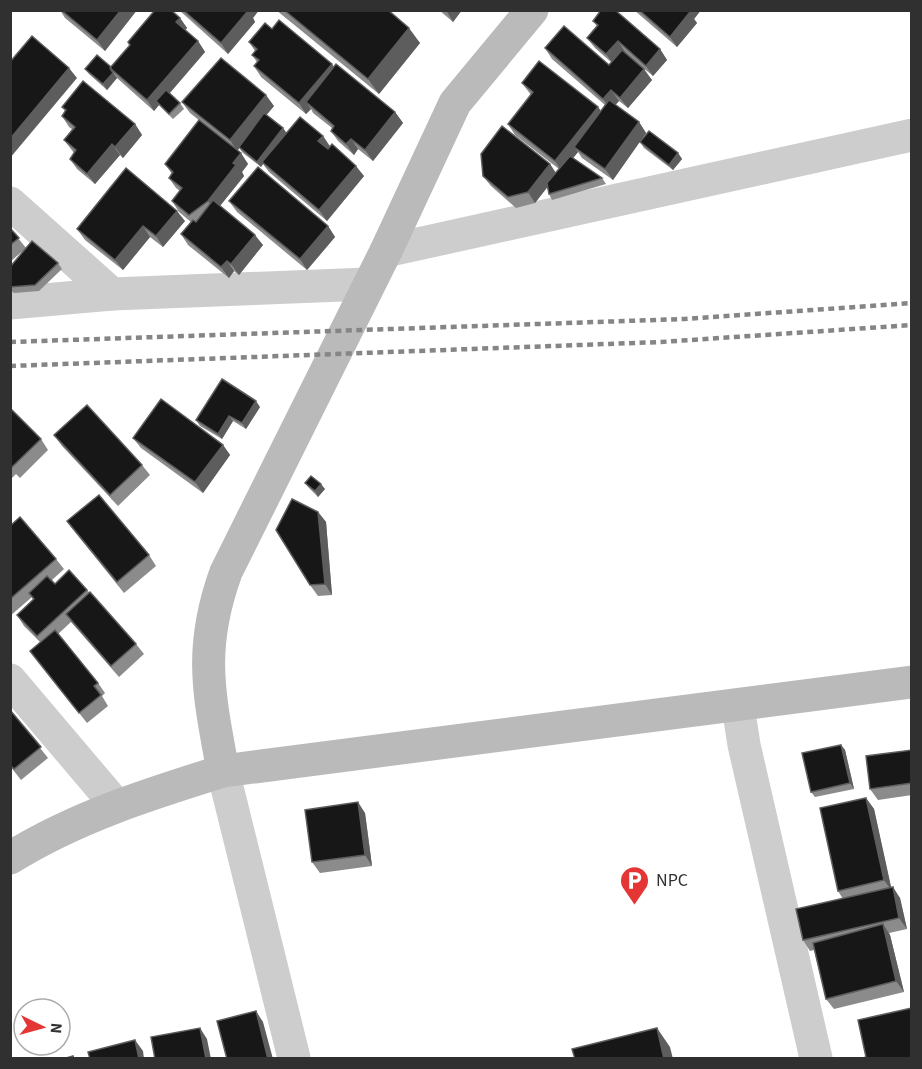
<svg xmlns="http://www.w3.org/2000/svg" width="922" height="1069" font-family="'Source Sans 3',sans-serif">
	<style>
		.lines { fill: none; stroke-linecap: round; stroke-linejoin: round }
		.street { stroke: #cdcdcd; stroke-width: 33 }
		.secondary { stroke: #bababa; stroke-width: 33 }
		.rail { stroke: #858585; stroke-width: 4.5; stroke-dasharray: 6 4.5; stroke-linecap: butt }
		.wall { fill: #8b8b8b }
		.shaded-wall { fill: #5d5d5d }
		.building { fill: #171717; stroke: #5d5d5d; stroke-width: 1.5 }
		.labels { text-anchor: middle; stroke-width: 6; stroke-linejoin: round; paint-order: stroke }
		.poi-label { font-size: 18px; fill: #303030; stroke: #fff; text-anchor: start }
	</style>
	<rect width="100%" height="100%" fill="#fff"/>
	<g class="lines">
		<g class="street">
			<polyline points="10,203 112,294 368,284"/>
			<polyline points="386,251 912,135"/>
			<polyline points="10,303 112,294"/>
			<polyline points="10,680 116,805"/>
			<polyline points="738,706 744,745 816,1058"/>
			<polyline points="223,771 294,1058"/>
		</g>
		<g class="secondary">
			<path d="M223 771C209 694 198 649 226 572L386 251 455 103 532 10"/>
			<path d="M10 858C76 817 149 794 223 771L912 682"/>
		</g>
		<g class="rail">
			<polyline points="10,342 684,319 912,303"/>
			<polyline points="10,366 661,342 912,325"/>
		</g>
	</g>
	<g class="wall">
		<polygon points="60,10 137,10 105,51 65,18"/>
		<polygon points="179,10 259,10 253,18 255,22 228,54"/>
		<polygon points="276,10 388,10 420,43 379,94"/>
		<polygon points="439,10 462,10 453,22"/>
		<polygon points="634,10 701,10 694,19 697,23 677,47"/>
		<polygon points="180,18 187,28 185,30 198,41 205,52 170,93 180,103 184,109 173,119 159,105 154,111 117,78 107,90 89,74 85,69 111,67 130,45 128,42"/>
		<polygon points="593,21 660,49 667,60 653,76 625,53 652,80 628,108 619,101 615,105 639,122 646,133 613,180 582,158 578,152 573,158 602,178 606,184 552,200 549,194 547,187 535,203 516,208 491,186 483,176 550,164 556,173 559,169 515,135 508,124 531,95 522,83 598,107 601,111 605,105 552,59 545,48 609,65 611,62 595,48 587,38 597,26"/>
		<polygon points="272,29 334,67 395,112 403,123 373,161 358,149 354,155 338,141 331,131 332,128 313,113 311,109 306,114 261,77 254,66 257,62 252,55 255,51 249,42"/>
		<polygon points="182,102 274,106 266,115 283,128 286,132 323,136 330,146 364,176 327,221 269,172 263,164 261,167 243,153 239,148 238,150 248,164 242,172 244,176 220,206 263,245 239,275 234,271 229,278 188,245 181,234 191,222 179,212 172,201 180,191 176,188 169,178 172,174 165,164 219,136 190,113"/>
		<polygon points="62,107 135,124 142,135 123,158 120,155 95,184 77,169 70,159 74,153 64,140 72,129 69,127 62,116 65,111"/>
		<polygon points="640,142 678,153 682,159 673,170 644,148"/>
		<polygon points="229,201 328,226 335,237 307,270 237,212"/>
		<polygon points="185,221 163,247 150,237 123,270 85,240 77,229"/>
		<polygon points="10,228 26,248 58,263 62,269 39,291 14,293 10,290 10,267 25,249 10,262"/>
		<polygon points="260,407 246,429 233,421 222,439 200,426 196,420"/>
		<polygon points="10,408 41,439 48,450 20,478 16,474 12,478 10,476"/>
		<polygon points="54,435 142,465 150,475 118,506 62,446"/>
		<polygon points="133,438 223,445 230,455 203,493 141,448"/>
		<polygon points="305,483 325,489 318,497 309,488"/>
		<polygon points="318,512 326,522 332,595 318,596 310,585"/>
		<polygon points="67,521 149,555 156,566 124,593 75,532"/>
		<polygon points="10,526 56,559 64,569 52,580 55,584 87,590 136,644 144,654 119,677 71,622 58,634 98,683 105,693 102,696 108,706 87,723 30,651 40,642 24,626 17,615 33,599 32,597 10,616"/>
		<polygon points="10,710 48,758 21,780 10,766"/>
		<polygon points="841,745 845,750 854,789 815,797 811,792"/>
		<polygon points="912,750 912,795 878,800 870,789"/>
		<polygon points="866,798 874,809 891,888 900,898 907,929 889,933 890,935 904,992 834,1009 826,999 814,950 810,951 803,940 843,899 838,891"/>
		<polygon points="365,813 372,866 320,873 312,862"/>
	</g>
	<g class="shaded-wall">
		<polygon points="121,10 137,10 105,51 97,40"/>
		<polygon points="246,10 259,10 253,18 255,22 228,54 221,43"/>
		<polygon points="446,10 462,10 453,22"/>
		<polygon points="688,10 701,10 694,19 697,23 677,47 670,37"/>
		<polygon points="180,18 187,28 183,33 176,22"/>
		<polygon points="409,28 420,43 379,94 368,79"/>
		<polygon points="198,41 205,52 160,104 156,101 159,105 154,111 147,100"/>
		<polygon points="618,41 625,52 614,65 606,54"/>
		<polygon points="660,49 667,60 653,76 646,66"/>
		<polygon points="332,64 339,75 306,102 311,109 306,114 299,103"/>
		<polygon points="69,68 77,78 10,158 10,139"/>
		<polygon points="644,69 652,80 628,108 620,98"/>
		<polygon points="113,73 117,78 107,90 103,84"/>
		<polygon points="611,90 619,101 611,110 603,99"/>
		<polygon points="266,95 274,106 237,151 230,140"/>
		<polygon points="598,107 605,117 574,147 578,152 562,172 555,161"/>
		<polygon points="395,112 403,123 373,161 365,150"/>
		<polygon points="639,122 646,133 613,180 605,169"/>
		<polygon points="135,124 142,135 123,158 115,147"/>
		<polygon points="283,128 287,134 262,162 263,164 261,167 257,162"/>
		<polygon points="323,136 330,147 326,152 318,141"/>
		<polygon points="351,139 358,149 354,155 346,144"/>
		<polygon points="112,144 120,155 95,184 87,174"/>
		<polygon points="241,153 248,164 242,172 244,176 215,212 208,201 233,163"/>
		<polygon points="678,153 682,159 673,170 669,165"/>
		<polygon points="550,164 557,175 535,203 528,192"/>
		<polygon points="356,166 364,176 327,221 319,210"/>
		<polygon points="177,211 185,221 163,247 156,236"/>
		<polygon points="143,226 150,237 123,270 115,260"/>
		<polygon points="328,226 335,237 307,270 300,259"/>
		<polygon points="255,235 263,245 239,275 231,264"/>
		<polygon points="227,261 234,271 229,278 221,267"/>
		<polygon points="256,401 260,407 246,429 242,423"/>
		<polygon points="229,416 233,421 222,439 218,434"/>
		<polygon points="223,445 230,455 203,493 195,482"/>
		<polygon points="321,484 325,489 318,497 315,491"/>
		<polygon points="318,512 326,522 332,595 325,584"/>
		<polygon points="841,745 845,750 854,789 850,783"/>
		<polygon points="866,798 874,809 892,891 884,880"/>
		<polygon points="358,802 365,813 372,866 365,855"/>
		<polygon points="893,887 900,898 907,929 899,918"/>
		<polygon points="883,924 890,935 904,992 896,981"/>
		<polygon points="256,1011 263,1022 273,1059 268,1059"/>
		<polygon points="200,1028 207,1039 211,1059 206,1059"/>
		<polygon points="657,1028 670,1047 673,1059 664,1059"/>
		<polygon points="135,1040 143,1051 144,1059 139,1059"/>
	</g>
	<g class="building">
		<polygon points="61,10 121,10 97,40"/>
		<polygon points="155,10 162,11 163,10 171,10 180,18 176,22 198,41 147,100 110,68 130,45 128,42"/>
		<polygon points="183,10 247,10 248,11 221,43"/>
		<polygon points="284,10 388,10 409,28 368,79"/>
		<polygon points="601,10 615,10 660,49 646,66 618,41 606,54 587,38 598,25 593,21"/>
		<polygon points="639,10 688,10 690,12 670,37"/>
		<polygon points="279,20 332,64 299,103 254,66 259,60 252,55 257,49 249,42 265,23 272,29"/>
		<polygon points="564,26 609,65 622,50 644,69 620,98 611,90 603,99 545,48"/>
		<polygon points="32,36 69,68 10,139 10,62"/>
		<polygon points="97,55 111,67 110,68 113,73 103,84 85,69"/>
		<polygon points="221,58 266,95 230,140 182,102"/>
		<polygon points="539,61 598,107 555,161 508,124 533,92 522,83"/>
		<polygon points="336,64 395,112 365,150 351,139 346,144 331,131 334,126 306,102"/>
		<polygon points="83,81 135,124 115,147 112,144 87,174 70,159 76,150 64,140 75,127 62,116 66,110 62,107"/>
		<polygon points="166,90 180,103 169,114 156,101"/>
		<polygon points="609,100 639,122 605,169 574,147"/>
		<polygon points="264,113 283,128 257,162 239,147"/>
		<polygon points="300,117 323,136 318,141 328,149 332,144 356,166 319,210 262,162"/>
		<polygon points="199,120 241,153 233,163 236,165 208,201 189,215 172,201 182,188 169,178 173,172 165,164"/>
		<polygon points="502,126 550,164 528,192 508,197 483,176 481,154"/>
		<polygon points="649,131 678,153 669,165 640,142"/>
		<polygon points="570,156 602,178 549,194 547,183"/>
		<polygon points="258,167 328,226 300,259 229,201"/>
		<polygon points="126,168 177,211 156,236 143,226 115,260 77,229"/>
		<polygon points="213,200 255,235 231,264 227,261 221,267 181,234 193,220 196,222"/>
		<polygon points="10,228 19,238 10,245"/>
		<polygon points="32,241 58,263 35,285 10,287 10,267"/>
		<polygon points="222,379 256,401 242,423 229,416 218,434 196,420"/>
		<polygon points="161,399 223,445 195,482 133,438"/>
		<polygon points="87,405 142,465 110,495 54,435"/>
		<polygon points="10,408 41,439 12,467 10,465"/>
		<polygon points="311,476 321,484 315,491 305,483"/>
		<polygon points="99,495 149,555 117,582 67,521"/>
		<polygon points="292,499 318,512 325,584 310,585 276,530"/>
		<polygon points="20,517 56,559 10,599 10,526"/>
		<polygon points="69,570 87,590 37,636 17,615 34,599 29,593 47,576 55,584"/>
		<polygon points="90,592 136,644 111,666 66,614"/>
		<polygon points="55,630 98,683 94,686 101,695 79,713 30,651"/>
		<polygon points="10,710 41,747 14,769 10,765"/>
		<polygon points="841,745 850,783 811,792 802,753"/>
		<polygon points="912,750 912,783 870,789 866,756"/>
		<polygon points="866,798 884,880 838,891 820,808"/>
		<polygon points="358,802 365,855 312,862 305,810"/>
		<polygon points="893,887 899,918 803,940 796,909"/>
		<polygon points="883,924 896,981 826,999 813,943"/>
		<polygon points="912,1008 912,1059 860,1059 866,1057 858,1020"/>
		<polygon points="256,1011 268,1059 227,1059 217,1021"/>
		<polygon points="200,1028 206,1059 155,1059 151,1037"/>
		<polygon points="657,1028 664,1059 575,1059 572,1049"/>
		<polygon points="135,1040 139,1059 90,1059 88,1052"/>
		<polygon points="73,1056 74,1059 63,1059"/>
	</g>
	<defs>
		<symbol id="parking-pin" viewBox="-11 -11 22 30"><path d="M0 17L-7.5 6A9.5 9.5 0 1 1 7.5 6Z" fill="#e43635" stroke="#fff"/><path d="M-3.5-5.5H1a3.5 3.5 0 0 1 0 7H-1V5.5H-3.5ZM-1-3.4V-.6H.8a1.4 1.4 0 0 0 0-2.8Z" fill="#fff"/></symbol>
	</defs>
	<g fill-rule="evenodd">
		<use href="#parking-pin" x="618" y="864" width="33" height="45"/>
	</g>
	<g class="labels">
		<g class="poi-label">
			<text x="656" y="886">NPC</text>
		</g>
	</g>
	<rect width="922" height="1069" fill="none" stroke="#303030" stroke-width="24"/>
	<g transform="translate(42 1027) rotate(95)"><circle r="28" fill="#ffffff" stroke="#acacac" stroke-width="1.5"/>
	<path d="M0-4.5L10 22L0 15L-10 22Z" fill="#e43635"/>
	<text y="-9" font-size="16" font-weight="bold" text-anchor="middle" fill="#303030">N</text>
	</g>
</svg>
